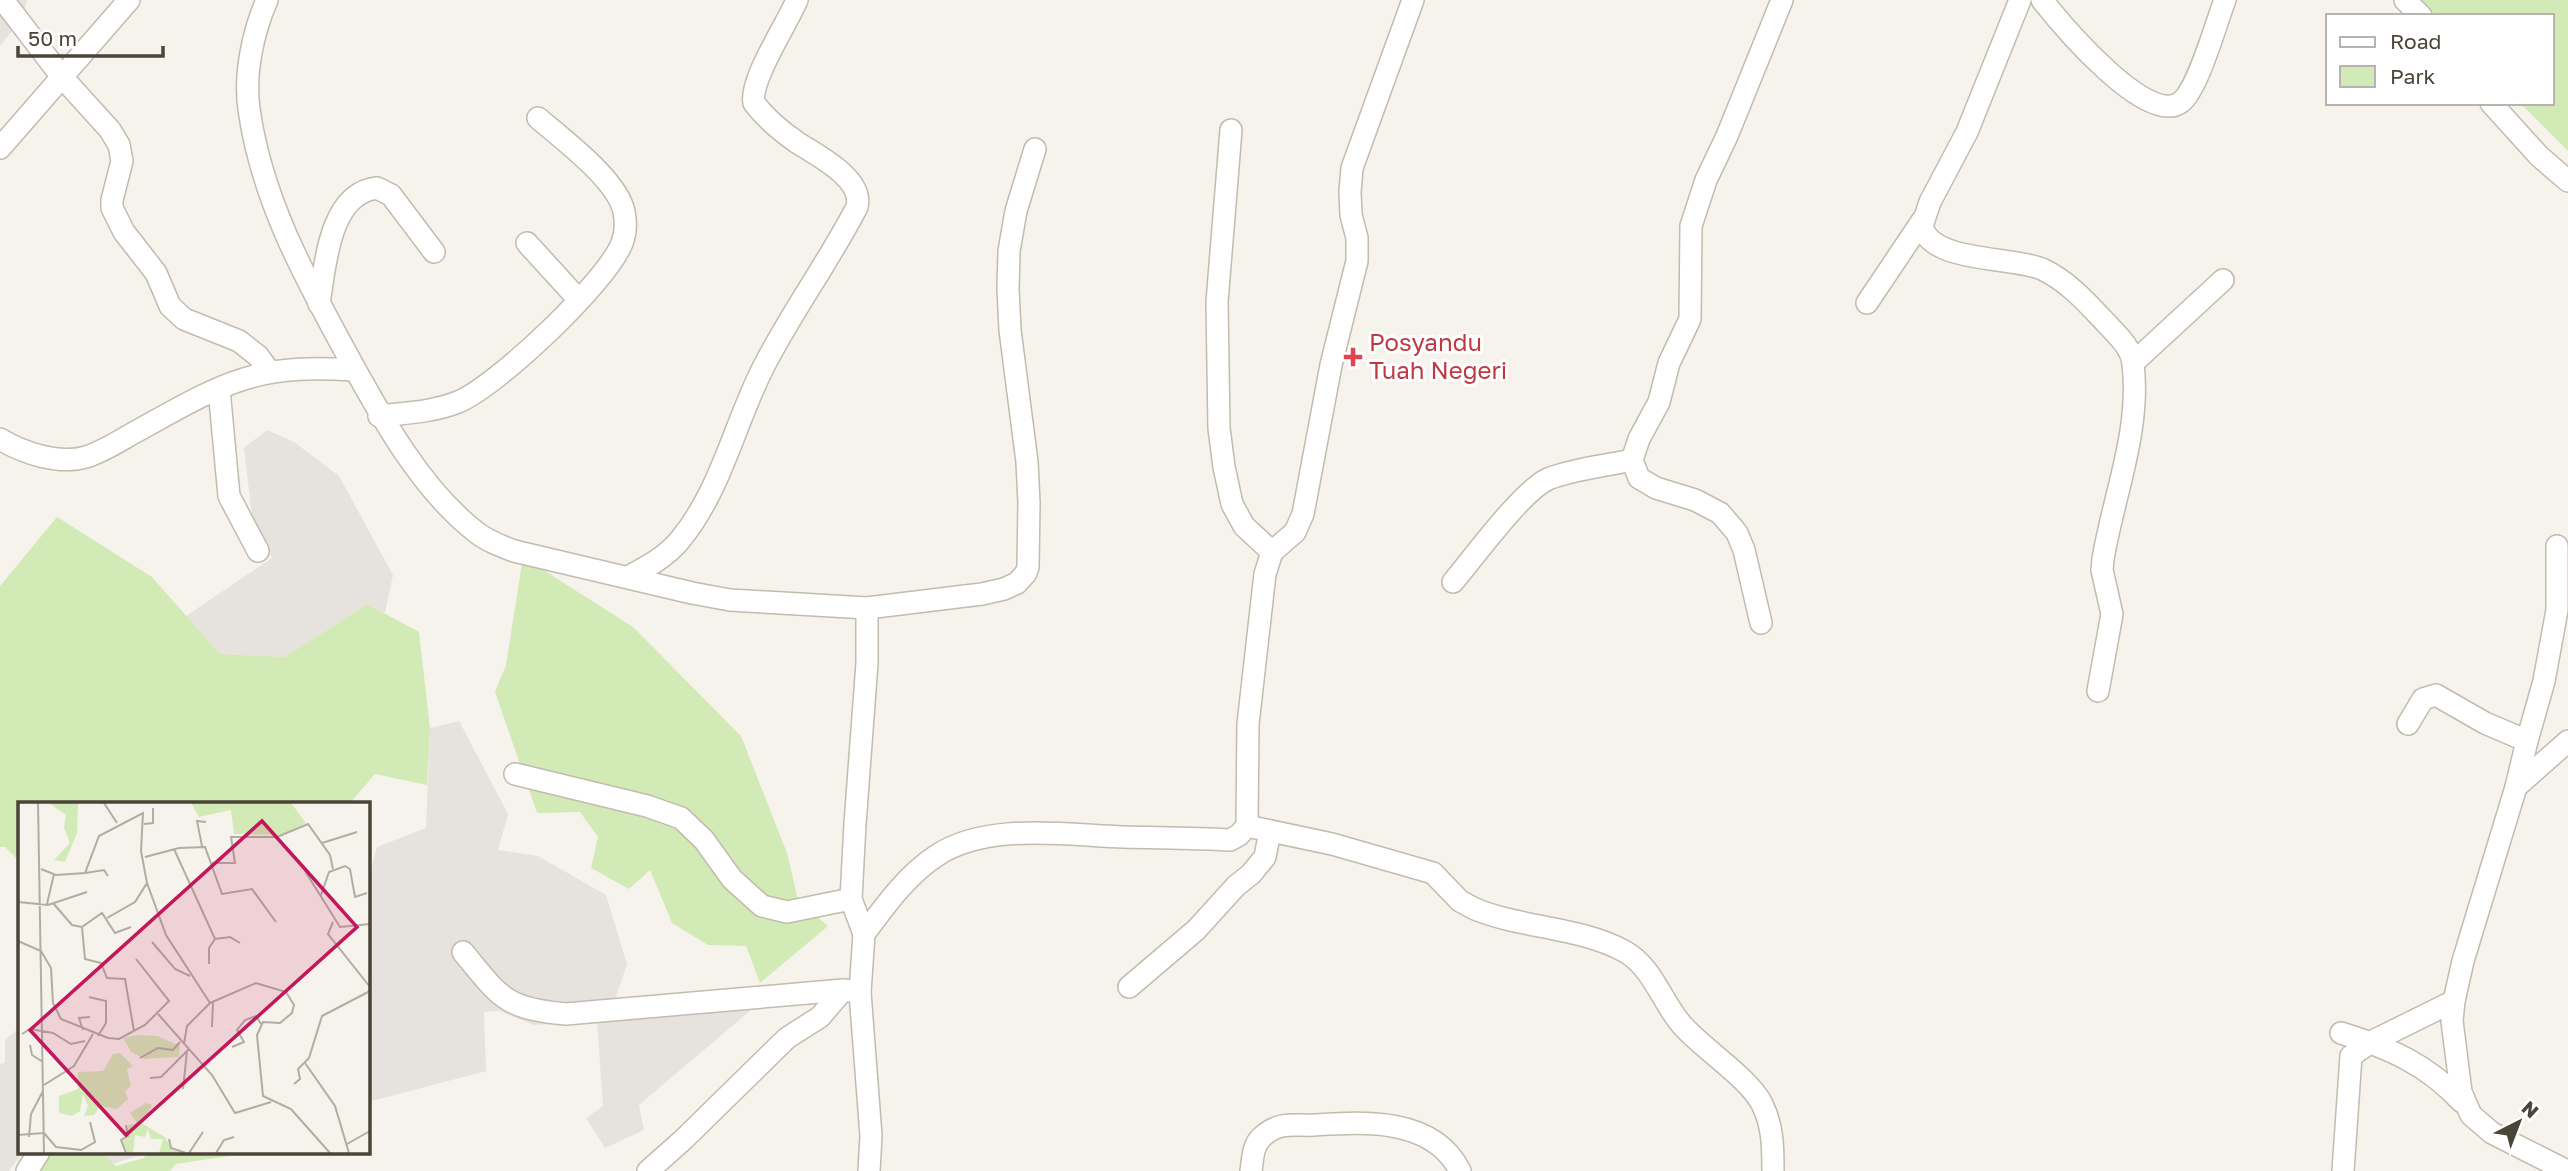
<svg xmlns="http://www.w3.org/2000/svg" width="2568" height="1171" font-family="'Golos Text',sans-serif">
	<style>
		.industrial { fill: #e6e2dd }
		.green { fill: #d2eab5 }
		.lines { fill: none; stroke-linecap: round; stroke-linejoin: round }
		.minor-casing { stroke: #c2bbae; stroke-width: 24 }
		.minor { stroke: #fff; stroke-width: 21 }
		.health-dot { fill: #e0444e; stroke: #fff; stroke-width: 2.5 }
		.labels { text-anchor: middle; stroke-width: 6; stroke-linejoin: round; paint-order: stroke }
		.health-label { font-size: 24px; fill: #be3a42; stroke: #fff; text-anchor: start }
		.inset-road { fill: none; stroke: #b2ada4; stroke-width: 2 }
		.view { fill: #c2185b; fill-opacity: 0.15; stroke: #c2185b; stroke-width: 3.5 }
		.inset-edge { fill: none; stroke: #4b4439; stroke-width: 3.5 }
	</style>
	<rect width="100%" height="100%" fill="#f6f3ec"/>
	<g class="industrial">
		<polygon points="0,0 27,0 23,17 0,46"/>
		<polygon points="267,430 294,442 339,476 393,575 385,613 367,604 285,657 220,654 186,616 272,558 252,515 244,448"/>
		<polygon points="459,721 508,814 498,850 538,856 606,895 627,964 615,1000 758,1004 639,1105 644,1130 605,1148 586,1118 603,1106 597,1021 534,1025 499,1011 484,1012 486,1071 368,1102 368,882 377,847 426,828 430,728"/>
		<polygon points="19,1028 19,1152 23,1152 9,1171 0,1171 0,1064 5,1063 5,1040"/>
		<polygon points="83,1152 143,1152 144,1154 93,1170"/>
	</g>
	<g class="green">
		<polygon points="2416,0 2568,0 2568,151 2520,103 2552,103 2552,16 2434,16"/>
		<polygon points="57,517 152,577 220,654 285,657 367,604 419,632 430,728 427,785 375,774 349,804 19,804 19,861 5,847 0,847 0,586"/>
		<polygon points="523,557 633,627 741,736 787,853 798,900 828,926 760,983 746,946 708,945 672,923 650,870 629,889 591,868 598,837 580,812 537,813 495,692 506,665"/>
		<polygon points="46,1152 100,1152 116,1166 144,1158 147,1152 256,1152 176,1164 170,1171 35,1171"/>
	</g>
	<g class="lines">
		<defs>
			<g id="minor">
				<polyline points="3,0 62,77 110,130 119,145 122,161 112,200 112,208 124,232 156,273 170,306 184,319 239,341 258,356 270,372"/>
				<path d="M267 0C253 32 244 74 249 109 261 196 302 272 344 349 378 411 419 488 476 532 487 541 501 546 514 551L692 593 730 600 867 608 982 594 1004 589 1017 583 1026 573 1028 567 1029 503 1027 462 1010 330 1008 289 1009 251 1016 211 1035 149"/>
				<path d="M2020 0 1967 132 1930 202 1922 226C1931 263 2011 256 2042 269 2068 281 2088 304 2107 324 2117 335 2132 348 2133 364 2141 430 2114 494 2103 559L2102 570 2112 614 2098 691"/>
				<path d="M2042 0C2061 24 2148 128 2181 102 2198 89 2216 23 2225 0"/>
				<polyline points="2405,0 2421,16"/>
				<polyline points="2491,103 2539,156 2568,181"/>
				<polyline points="1231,130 1217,302 1219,428 1224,467 1232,504 1244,526 1272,552"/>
				<polyline points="0,148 129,0"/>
				<polyline points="527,243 578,299"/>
				<polyline points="1867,303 1922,221"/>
				<path d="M319 304C325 267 329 193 377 188L391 195 434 252"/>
				<polyline points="2133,363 2223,280"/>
				<polyline points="219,389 229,496 258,551"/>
				<path d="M379 416C406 413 433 412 458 402 497 386 607 282 622 243 626 233 626 222 624 212 618 180 562 139 538 118"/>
				<path d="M0 439C23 453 59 465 86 457 105 451 122 439 139 430 172 412 208 390 244 379 281 367 317 368 355 370"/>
				<polyline points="2557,546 2557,610 2544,681 2527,741 2516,787 2463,961 2454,1001 2452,1021 2461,1092 2471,1115 2492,1133 2567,1171"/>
				<path d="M628 577C647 567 666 557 680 540 722 489 735 421 765 364 793 310 829 261 857 207 864 179 818 156 798 143 782 132 766 119 754 103 749 81 787 24 797 0"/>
				<path d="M1453 582C1474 557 1522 491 1548 479 1573 469 1605 466 1632 460"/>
				<polyline points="867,608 867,663 855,824 851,899 864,934 860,992 871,1136 869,1171"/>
				<polyline points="1761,623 1744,550 1737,533 1720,513 1695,500 1656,488 1639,478 1632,460 1639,439 1659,402 1669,363 1690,319 1691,226 1706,180 1727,136 1782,0"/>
				<polyline points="2408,724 2423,699 2436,695 2485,723 2527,741"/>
				<polyline points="515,774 647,806 681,818 704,840 732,879 762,906 787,912 851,899"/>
				<polyline points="2516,787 2568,741"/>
				<path d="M1247 826 1332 844 1433 873 1460 901 1475 909C1521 928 1580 927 1624 951 1653 967 1661 1001 1682 1025 1704 1050 1748 1077 1762 1104 1773 1126 1773 1147 1773 1171"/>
				<path d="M864 934C885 906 906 876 936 856 986 822 1066 835 1123 837 1159 838 1194 838 1230 840L1239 835 1247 826 1248 724 1265 574 1272 552 1295 532 1303 514 1331 365 1357 261V238L1351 215 1350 192 1352 168 1413 0"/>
				<path d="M463 952C500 997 505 1009 566 1014L843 990 860 992"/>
				<polyline points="1129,987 1196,930 1236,886 1251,874 1265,857 1270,831"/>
				<path d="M2341 1033C2389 1048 2427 1064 2462 1102"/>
				<polyline points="27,1171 39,1152"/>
				<polyline points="648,1171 684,1139 787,1038 820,1017 843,990"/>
				<path d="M1251 1171C1253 1159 1252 1145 1263 1136 1280 1121 1294 1126 1314 1125 1364 1122 1433 1117 1460 1171"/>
				<polyline points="2343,1171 2351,1056 2371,1042 2454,1001"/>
			</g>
		</defs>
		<use href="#minor" class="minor-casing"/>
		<use href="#minor" class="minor"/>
	</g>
	<path class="health-dot" d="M1349.5 346.5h7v7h7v7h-7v7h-7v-7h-7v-7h7z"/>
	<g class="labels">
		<g class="health-label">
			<text x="1369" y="351">Posyandu<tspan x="1369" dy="28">Tuah Negeri</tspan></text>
		</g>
	</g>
	<g transform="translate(18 802)">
		<rect width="352" height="352" fill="#f6f3ec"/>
		<path d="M31 1H60L59 31 47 60 36 58 52 41 46 26 48 13ZM173 1H273L288 21 263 33 216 32 213 8 181 15ZM120 233 139 234 162 244 161 255 127 257 113 250 105 236ZM102 251 115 264 109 267 113 284 107 289 110 297 99 307 82 304 76 313 66 314 70 304 65 292 62 309 54 314 41 311V294L60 287V270L85 269 95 252ZM128 301 134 303 123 321 147 335 154 348 167 351H141L145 337H133L130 327 127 335 117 333 115 351H109L104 339 111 335 110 323 119 321 112 311Z" fill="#d2eab5"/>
		<path class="inset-road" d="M20 1 26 351M86 1 99 21M126 22 135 21V6M304 41 339 30M184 44 179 19 188 20M156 47 197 137 212 135 222 141M127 55 161 46 187 45 204 92 234 87 258 120M194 61H217L213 35H259L290 22 312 53 315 67M23 67 38 73 67 71 81 34 125 11 123 49 129 81 117 100 89 116M287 69 322 125 352 122M67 71 86 68 90 74M129 81 148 133 192 201 169 224 166 242M303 93 311 70 327 64 332 67 337 95 349 91M0 100 30 103 69 90M35 101 54 123 64 125M29 102 36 72M315 120 310 132 352 185M113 125 97 131 84 111 64 125 67 157 83 161 89 176 107 177 116 229M0 139 23 149 33 166 35 201 43 217 90 236 101 237 127 223 151 199 118 157M134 140 157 167 172 174M191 162V146L197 137M71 195 88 199V221L80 234M192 201 238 181 268 190 276 203 274 211 262 221 245 220 239 233 245 294 273 307 312 351M140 212 194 273 217 311 253 300M194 225 195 200M65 228 61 216 72 215M4 232 12 227 35 231 53 242 67 239M12 243 14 253 25 260M214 245 226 240 219 228 227 218 238 214 243 222M122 256 140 246 155 248 162 240M287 261 317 304 331 351M132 276 143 275 171 247M276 282 282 277 280 267 291 256 304 214 352 189M26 283 56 264 75 232M165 287 169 249M26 331 38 345 63 348 77 340 72 320M0 333 25 331M11 335 13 312 25 289M151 337 153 346 168 351M329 342 352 329M108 351 103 338 110 334 108 323M171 351 185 330M198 351 206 338 216 335"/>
		<path class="view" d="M244 19 339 125 108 333 12 228Z"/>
		<rect width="352" height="352" class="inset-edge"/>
	</g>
	<rect x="2326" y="14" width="228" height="91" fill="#ffffff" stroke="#b7b4b0" stroke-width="2"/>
	<rect x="2340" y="37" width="35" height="10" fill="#ffffff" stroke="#b7b4b0" stroke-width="2"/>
	<text x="2390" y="49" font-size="21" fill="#4b4439">Road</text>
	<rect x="2340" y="66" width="35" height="21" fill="#d2eab5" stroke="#b7b4b0" stroke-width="2"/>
	<text x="2390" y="84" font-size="21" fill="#4b4439">Park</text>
	<g transform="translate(2519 1122) rotate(42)" stroke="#ffffff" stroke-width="5" paint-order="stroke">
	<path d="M0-5L12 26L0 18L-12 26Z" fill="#4b4439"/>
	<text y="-10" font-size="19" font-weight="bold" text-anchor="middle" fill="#4b4439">N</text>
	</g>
	<path d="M18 46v10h145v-10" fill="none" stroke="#4b4439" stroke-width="3.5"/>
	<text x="28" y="46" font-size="21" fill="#4b4439" stroke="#ffffff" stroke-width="5" paint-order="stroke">50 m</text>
</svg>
